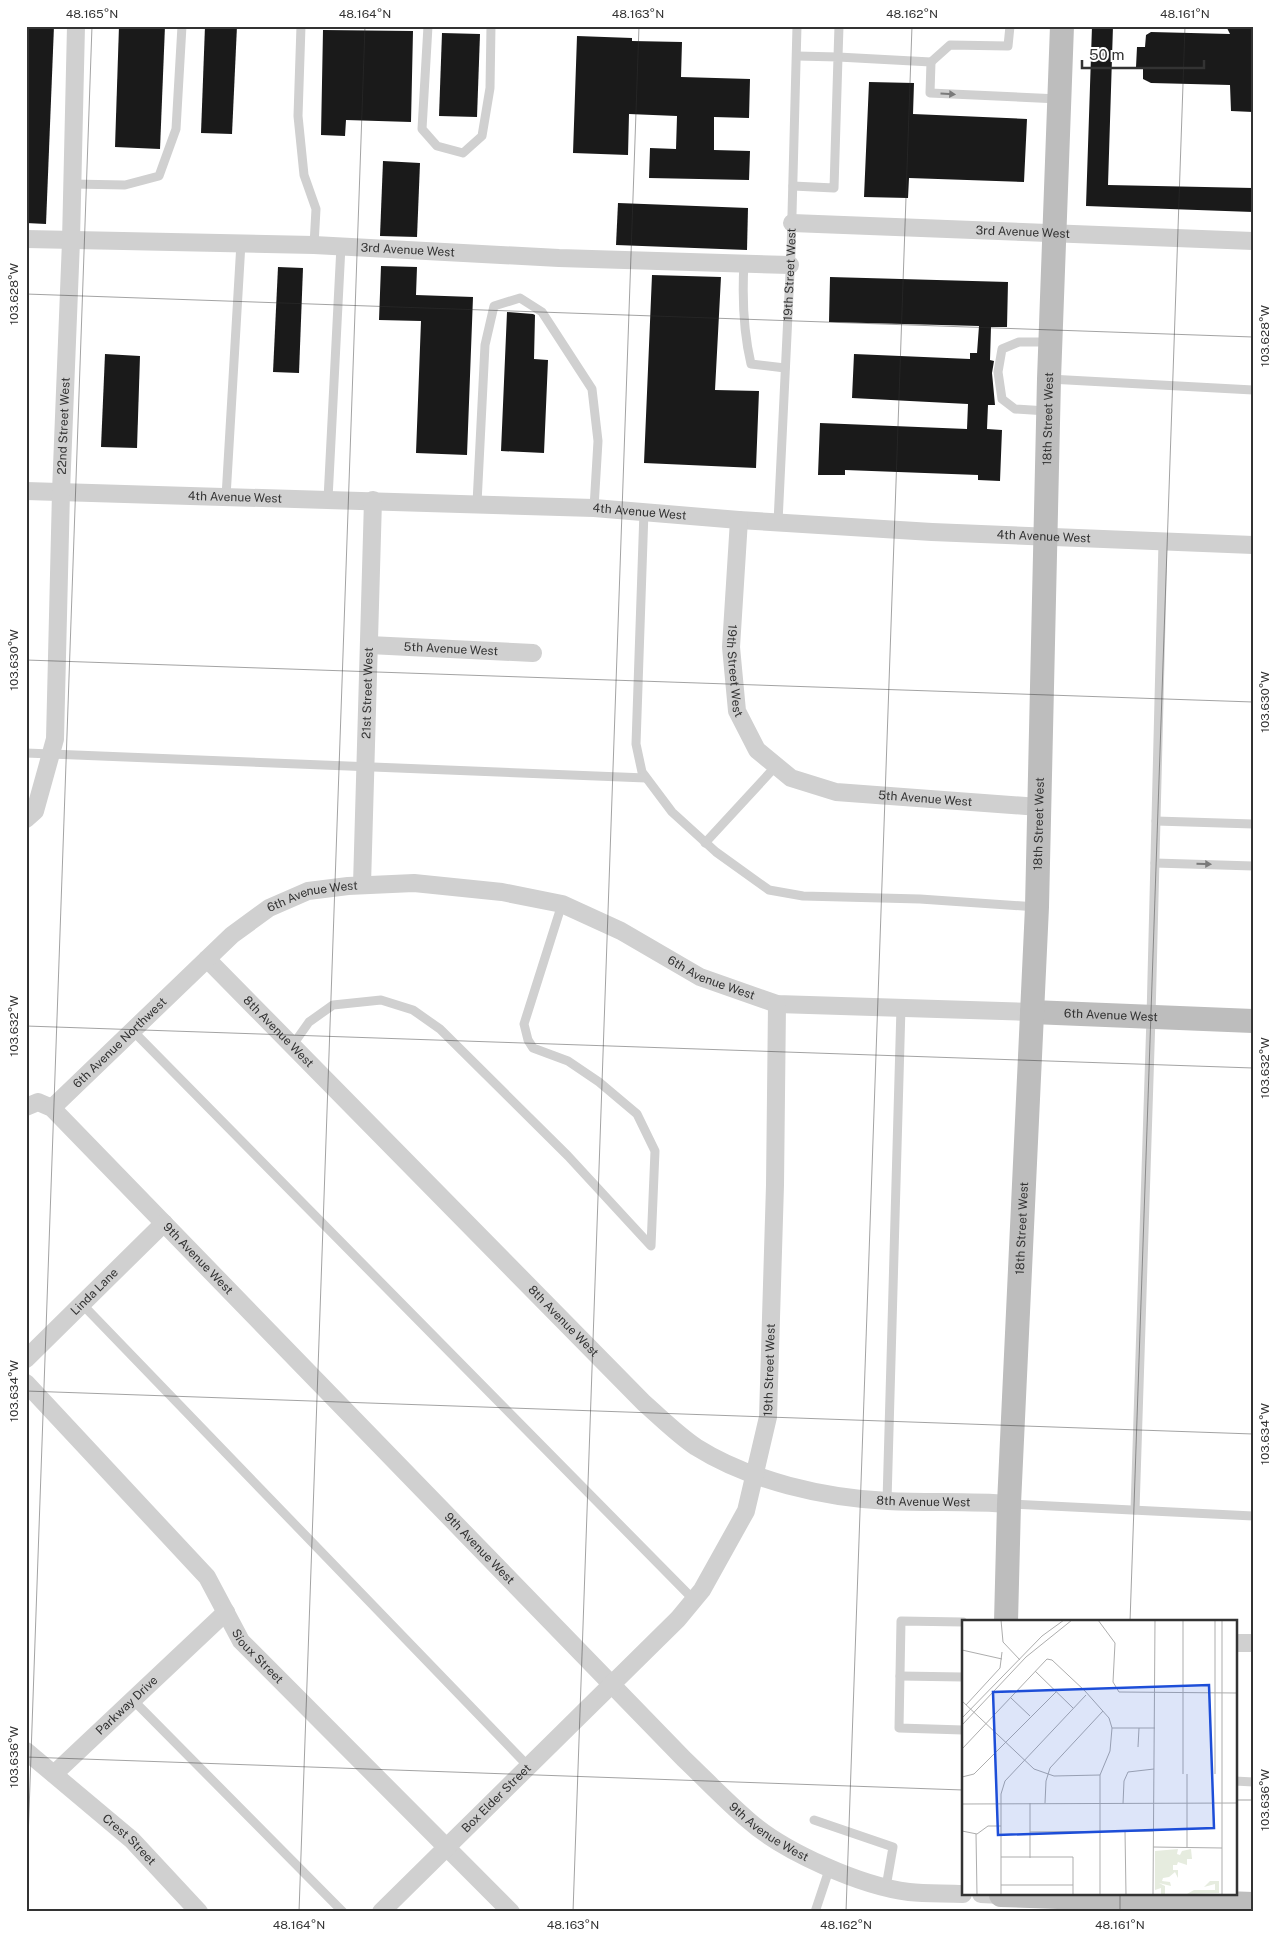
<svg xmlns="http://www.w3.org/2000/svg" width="1279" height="1938" font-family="'Public Sans',sans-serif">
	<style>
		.building { fill: #1a1a1a }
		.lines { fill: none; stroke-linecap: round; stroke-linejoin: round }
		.lane { stroke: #d0d0d0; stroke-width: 9 }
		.street { stroke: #d0d0d0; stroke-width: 18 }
		.secondary { stroke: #bdbdbd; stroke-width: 24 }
		.oneway { fill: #7a7a7a }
		.ticks { fill: none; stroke: #333; stroke-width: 1; stroke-opacity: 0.45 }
		.labels { text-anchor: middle; stroke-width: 5; stroke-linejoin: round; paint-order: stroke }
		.street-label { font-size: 12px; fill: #333; stroke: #fff }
		.inset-road { fill: none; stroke: #adadad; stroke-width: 1 }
		.view { fill: #1d4ed8; fill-opacity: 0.15; stroke: #1d4ed8; stroke-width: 2.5 }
		.inset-edge { fill: none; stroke: #333; stroke-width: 2.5 }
		.neatline { fill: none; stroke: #333; stroke-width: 2 }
		.ticks-label { font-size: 12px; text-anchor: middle; fill: #333 }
	</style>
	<rect width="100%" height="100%" fill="#fff"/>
	<g class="building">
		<polygon points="26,26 54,26 46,224 26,223"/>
		<polygon points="119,26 165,26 160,149 115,147"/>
		<polygon points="205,26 237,26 232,134 201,133"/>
		<polygon points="1092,26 1113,26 1108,185 1253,188 1253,212 1086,206"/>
		<polygon points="1226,26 1253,26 1253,112 1231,111 1230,85 1151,83 1143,79 1143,68 1136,67 1137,47 1145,47 1146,35 1151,32 1230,34"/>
		<polygon points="323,30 413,31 411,122 346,120 345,136 321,135"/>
		<polygon points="442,33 480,34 477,117 439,116"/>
		<polygon points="577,36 632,38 632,41 682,42 681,77 750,79 749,118 714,117 714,150 750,151 749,180 649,178 650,148 676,149 677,116 629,114 628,155 573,153"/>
		<polygon points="869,82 914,83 913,114 1027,119 1024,182 909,178 908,198 864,197"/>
		<polygon points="383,161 420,163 417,237 380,236"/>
		<polygon points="618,203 748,208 747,250 616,245"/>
		<polygon points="381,266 417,267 416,295 473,297 467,455 416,453 421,321 379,320"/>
		<polygon points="278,267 303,268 299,373 273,372"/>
		<polygon points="652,275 721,277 715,390 759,391 756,468 644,463"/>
		<polygon points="830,277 1008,282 1007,327 991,327 990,360 994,361 992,373 995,405 988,405 987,429 1002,430 1000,481 978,480 978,475 845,470 845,475 818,475 820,423 967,429 968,404 852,398 854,354 970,359 970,353 977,353 979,326 829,322"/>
		<polygon points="507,312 533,314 535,315 534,359 548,360 544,453 501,451"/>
		<polygon points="105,354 140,356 137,448 101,447"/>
	</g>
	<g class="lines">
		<g class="lane">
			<polyline points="301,26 298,116 304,175 316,209 314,245"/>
			<polyline points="428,26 422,129 437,146 463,153 482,136 490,88 491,26"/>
			<polyline points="839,26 838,57 931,62 950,45 1008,46 1010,26"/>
			<polyline points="931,62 930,93 1059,99"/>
			<polyline points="72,184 125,185 159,176 176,129 182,26"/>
			<polyline points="793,186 834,188 838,57 797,56"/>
			<path d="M744 263C742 298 743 330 751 364L785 368"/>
			<polyline points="1049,379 1253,390"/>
			<polyline points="1047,411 1015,409 1002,399 998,372 1002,349 1019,342 1050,342"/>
			<polyline points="226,497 241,243"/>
			<polyline points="328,499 341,246"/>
			<polyline points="477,503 485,345 494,306 520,298 542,312 592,389 598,441 594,508"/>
			<polyline points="644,511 636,744 642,772 672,812 716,852 769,890 803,896 920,899 1037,907"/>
			<path id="s1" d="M778 522 791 252 797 26"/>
			<polyline points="26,753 646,778"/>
			<polyline points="1156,821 1253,824"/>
			<polyline points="705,843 776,766"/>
			<polyline points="1155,863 1253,866"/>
			<polyline points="133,1031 694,1600"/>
			<polyline points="292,1046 309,1022 333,1005 381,1000 413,1010 440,1029 568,1156 651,1246 655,1151 637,1114 599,1082 568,1061 533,1048 528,1040 524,1024 562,904"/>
			<polyline points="82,1304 529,1767"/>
			<polyline points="887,1501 901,1007"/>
			<polyline points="1009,1504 1253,1516"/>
			<polyline points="1135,1510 1151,1017 1163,542"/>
			<polyline points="963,1622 901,1621 899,1728 963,1730"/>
			<polyline points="900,1676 963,1677"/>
			<polyline points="133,1700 343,1912"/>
			<polyline points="1235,1781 1253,1782"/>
			<polyline points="814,1820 893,1847 886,1887"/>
			<polyline points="815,1912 830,1867"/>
		</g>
		<g class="street">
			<path id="s2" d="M792 223 1253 241"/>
			<path id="s3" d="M26 239 314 245 559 258 790 265"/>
			<path id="s4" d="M26 491 594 508 739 520 932 532 1253 545"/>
			<path id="s5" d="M739 520 731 647 737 711 757 750 791 778 836 792 1039 807"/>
			<path id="s6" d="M369 645 533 653"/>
			<path id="s7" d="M26 819 35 811 55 739 61 492 71 241 76 26"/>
			<path id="s8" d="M362 885 373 500"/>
			<path id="s9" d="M207 959 644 1403C661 1418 678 1435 696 1447 750 1481 825 1498 888 1501 928 1503 969 1501 1009 1504"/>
			<path id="s10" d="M26 1107 38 1102 52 1108 684 1759C705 1779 726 1801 748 1820 784 1852 861 1886 909 1892 927 1894 945 1893 963 1894"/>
			<path id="s11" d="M52 1108 232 935 269 908 308 891 348 886 414 883 502 892 562 904 621 931 700 977 777 1004 1032 1012"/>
			<path id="s12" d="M26 1359 164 1223"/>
			<path id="s13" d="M26 1383 207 1577 241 1641 511 1912"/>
			<polyline points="1235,1643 1253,1643"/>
			<path id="s14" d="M26 1751 132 1840 199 1912"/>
			<path id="s15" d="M54 1774 226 1612"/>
			<polyline points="981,1894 1001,1895"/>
			<path id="s16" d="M381 1912 678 1619 702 1590 746 1511 768 1417 775 1185 777 1004"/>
		</g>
		<g class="secondary">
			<path id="s17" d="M1032 1012 1253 1021"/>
			<path id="s18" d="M1006 1622 1009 1504 1037 907 1049 379 1062 26"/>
			<polyline points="1001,1895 1253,1904"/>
		</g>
	</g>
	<defs><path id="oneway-solid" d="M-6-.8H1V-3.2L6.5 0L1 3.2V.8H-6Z" transform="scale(1.25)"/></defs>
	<g class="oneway">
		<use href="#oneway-solid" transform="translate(948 94) rotate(3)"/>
		<use href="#oneway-solid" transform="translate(1204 864) rotate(1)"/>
	</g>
	<path class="ticks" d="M26 294 1253 337M26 660 1253 702M26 1026 1253 1068M26 1391 1253 1434M1130 1622 1185 26M26 1757 963 1790M1235 1800H1253M26 1897 92 26M299 1912 365 26M573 1912 639 26M846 1912 912 26M1120 1912V1894"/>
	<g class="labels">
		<g class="street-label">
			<text dy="4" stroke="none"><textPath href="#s2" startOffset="231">3rd Avenue West</textPath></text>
			<text dy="4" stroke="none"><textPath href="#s3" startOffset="382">3rd Avenue West</textPath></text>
			<text dy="4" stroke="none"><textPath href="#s1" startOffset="248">19th Street West</textPath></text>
			<text dy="4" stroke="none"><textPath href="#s18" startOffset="1204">18th Street West</textPath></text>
			<text dy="4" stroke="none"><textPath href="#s7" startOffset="400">22nd Street West</textPath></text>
			<text dy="4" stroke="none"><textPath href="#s4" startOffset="209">4th Avenue West</textPath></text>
			<text dy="4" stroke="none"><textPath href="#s4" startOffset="614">4th Avenue West</textPath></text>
			<text dy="4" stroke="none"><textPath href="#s4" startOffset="1019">4th Avenue West</textPath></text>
			<text dy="4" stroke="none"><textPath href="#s6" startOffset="82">5th Avenue West</textPath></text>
			<text dy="4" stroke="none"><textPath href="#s5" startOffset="151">19th Street West</textPath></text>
			<text dy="4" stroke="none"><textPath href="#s8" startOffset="192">21st Street West</textPath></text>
			<text dy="4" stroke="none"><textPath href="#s5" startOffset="416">5th Avenue West</textPath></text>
			<text dy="4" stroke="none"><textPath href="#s18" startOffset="799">18th Street West</textPath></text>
			<text dy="4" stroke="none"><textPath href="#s11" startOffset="341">6th Avenue West</textPath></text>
			<text dy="4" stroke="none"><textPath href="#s11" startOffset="761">6th Avenue West</textPath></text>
			<text dy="4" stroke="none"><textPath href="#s17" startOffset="79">6th Avenue West</textPath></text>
			<text dy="4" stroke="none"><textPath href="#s9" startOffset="102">8th Avenue West</textPath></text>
			<text dy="4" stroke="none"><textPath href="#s11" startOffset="94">6th Avenue Northwest</textPath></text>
			<text dy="4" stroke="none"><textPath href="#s18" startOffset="394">18th Street West</textPath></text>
			<text dy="4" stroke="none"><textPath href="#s10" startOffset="238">9th Avenue West</textPath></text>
			<text dy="4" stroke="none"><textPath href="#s12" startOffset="96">Linda Lane</textPath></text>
			<text dy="4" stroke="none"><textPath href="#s9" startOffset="508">8th Avenue West</textPath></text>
			<text dy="4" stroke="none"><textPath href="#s16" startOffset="689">19th Street West</textPath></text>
			<text dy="4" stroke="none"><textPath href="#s9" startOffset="928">8th Avenue West</textPath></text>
			<text dy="4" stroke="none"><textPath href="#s10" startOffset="642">9th Avenue West</textPath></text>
			<text dy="4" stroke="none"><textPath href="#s13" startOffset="360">Sioux Street</textPath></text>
			<text dy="4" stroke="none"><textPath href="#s15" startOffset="100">Parkway Drive</textPath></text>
			<text dy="4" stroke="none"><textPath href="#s16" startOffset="162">Box Elder Street</textPath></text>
			<text dy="4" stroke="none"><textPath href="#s10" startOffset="1048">9th Avenue West</textPath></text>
			<text dy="4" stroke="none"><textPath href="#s14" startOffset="136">Crest Street</textPath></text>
		</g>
	</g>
	<g transform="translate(962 1620)">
		<rect width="275" height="275" fill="#fff"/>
		<path d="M216 229 215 234 218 235 220 231 229 229 230 239H225V245L216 242 215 245H211V250H216V258L213 252 207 257 201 258 200 261 208 262 209 266 197 263 203 266V274H199V268L193 270V231ZM248 261H257V273L225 274 232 270H253V264L242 267Z" fill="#e6ecdf"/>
		<path class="inset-road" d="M39 0 41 22 58 40M136 0 153 23 151 62 157 72 275 73M253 0V154M260 0V275M0 30 40 39M73 51 111 88M49 78 68 96M0 81 72 149 92 156 138 155M4 85 38 48 40 32M0 98 80 16 102 0M0 105 64 37 110 0M150 108H193M176 127 177 108M0 129 85 39 90 40 123 71 147 98 150 108 148 131 138 155V275M221 154V0M225 154V228M0 157 12 154 94 72M68 183V238M83 183 84 161 88 148 141 91M0 184 275 183M161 184 162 161 166 152 192 149M0 211 15 214 26 206H39M163 211 164 275M68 212 191 211M14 214 15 275M191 227 260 228M39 237H111V275M39 265H111M39 275V174L43 161 124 75M191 275 193 0"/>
		<path class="view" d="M247 65 252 208 36 215 31 72Z"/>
		<rect width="275" height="275" class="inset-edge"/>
	</g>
	<rect width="1279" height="1938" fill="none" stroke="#ffffff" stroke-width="55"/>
	<path d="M1082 60v8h122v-8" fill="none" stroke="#333333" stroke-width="2.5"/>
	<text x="1089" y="60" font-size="15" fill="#333333" stroke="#ffffff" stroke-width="4" paint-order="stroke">50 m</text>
	<rect x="28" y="28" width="1224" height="1882" class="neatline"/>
	<g class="ticks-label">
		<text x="92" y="18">48.165°N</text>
		<text x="365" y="18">48.164°N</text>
		<text x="638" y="18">48.163°N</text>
		<text x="912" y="18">48.162°N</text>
		<text x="1185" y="18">48.161°N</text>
		<text transform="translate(14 294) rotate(-90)" y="4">103.628°W</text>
		<text transform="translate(1265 336) rotate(-90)" y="4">103.628°W</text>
		<text transform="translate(14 660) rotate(-90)" y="4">103.630°W</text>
		<text transform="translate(1265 702) rotate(-90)" y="4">103.630°W</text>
		<text transform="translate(14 1026) rotate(-90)" y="4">103.632°W</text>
		<text transform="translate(1265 1068) rotate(-90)" y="4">103.632°W</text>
		<text transform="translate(14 1391) rotate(-90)" y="4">103.634°W</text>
		<text transform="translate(1265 1434) rotate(-90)" y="4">103.634°W</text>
		<text transform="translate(14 1757) rotate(-90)" y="4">103.636°W</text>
		<text transform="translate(1265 1800) rotate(-90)" y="4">103.636°W</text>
		<text x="299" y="1929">48.164°N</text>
		<text x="573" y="1929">48.163°N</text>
		<text x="846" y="1929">48.162°N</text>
		<text x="1120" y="1929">48.161°N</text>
	</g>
</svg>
